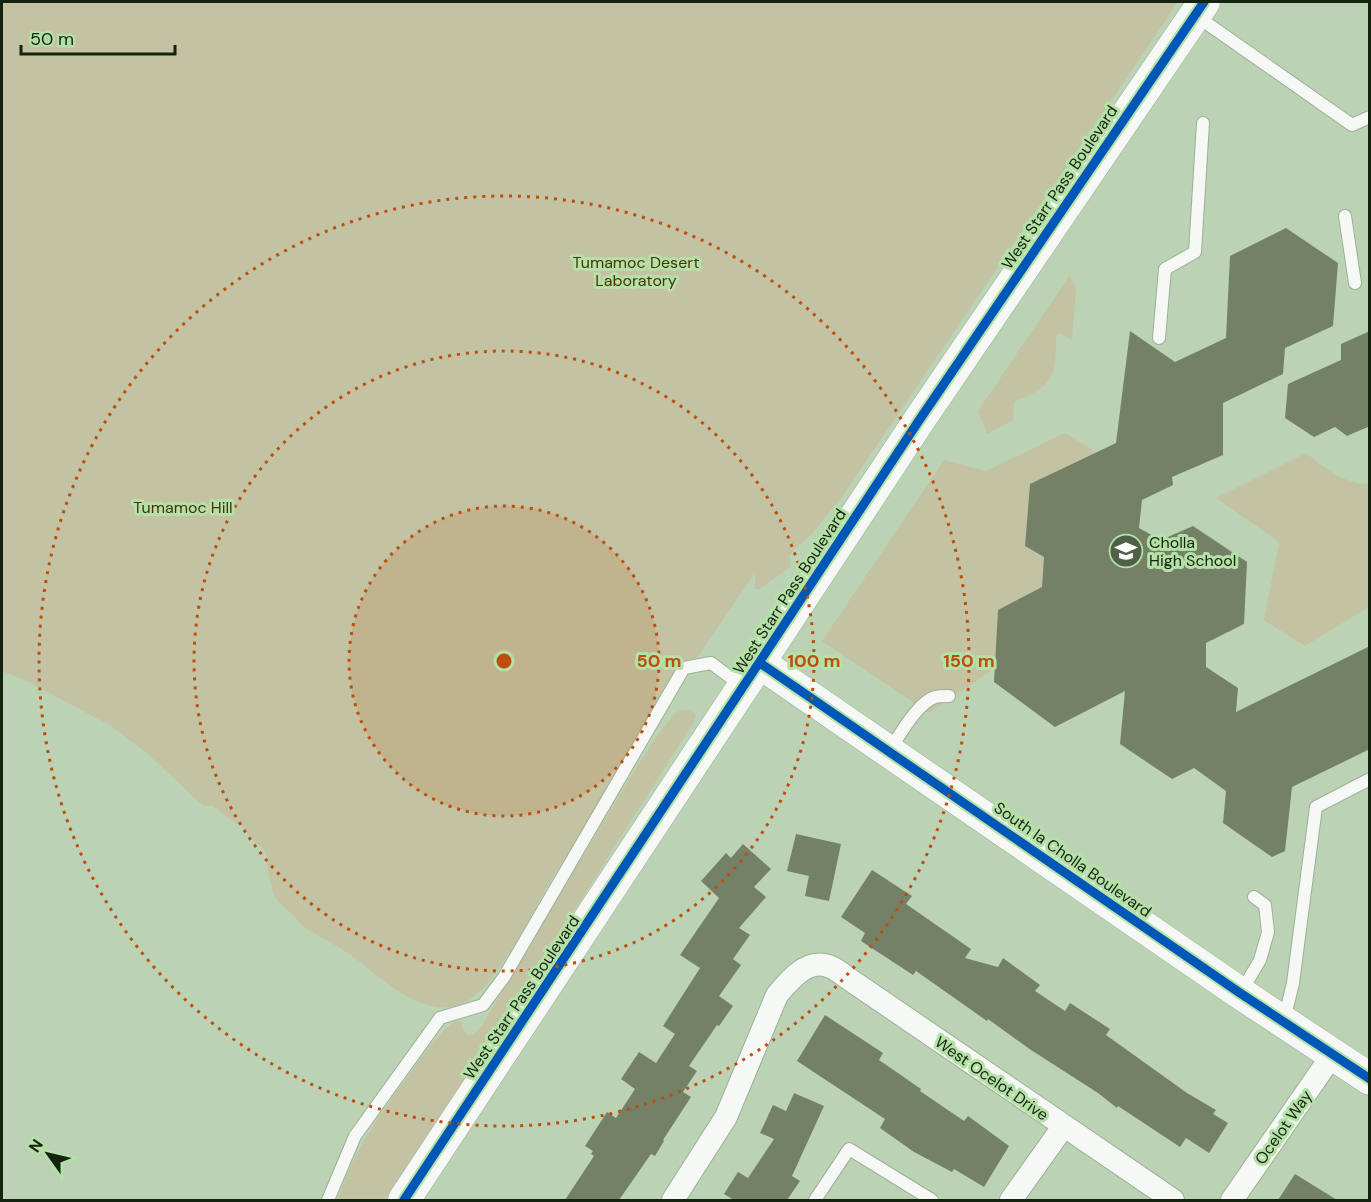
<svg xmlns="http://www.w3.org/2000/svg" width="1371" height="1202" font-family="'DM Sans',sans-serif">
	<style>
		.green { fill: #c3c2a2 }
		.building { fill: #748166 }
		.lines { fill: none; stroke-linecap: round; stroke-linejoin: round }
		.service-casing { stroke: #9daf97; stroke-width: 14 }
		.minor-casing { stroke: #9daf97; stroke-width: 24 }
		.secondary-casing { stroke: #9daf97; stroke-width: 33 }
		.service { stroke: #f5f8f4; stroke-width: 12 }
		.minor { stroke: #f5f8f4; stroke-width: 22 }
		.secondary { stroke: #f5f8f4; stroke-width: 32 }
		.cycleway-casing { stroke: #b5e0a7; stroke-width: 13 }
		.cycleway { stroke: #0057b8; stroke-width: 9 }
		.ring { fill: none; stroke: #bd4e0c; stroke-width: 3; stroke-dasharray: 3 6 }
		.labels { text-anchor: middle; stroke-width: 6; stroke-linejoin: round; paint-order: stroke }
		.street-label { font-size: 16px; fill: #13230d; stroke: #b5e0a7 }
		.park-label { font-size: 16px; fill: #4a3204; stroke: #b5e0a7 }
		.poi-label { font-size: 16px; fill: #13230d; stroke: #b5e0a7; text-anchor: start }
		.centre { fill: #bd4e0c; stroke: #b5e0a7; stroke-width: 3 }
		.ring-label { font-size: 18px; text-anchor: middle; font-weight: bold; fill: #bd4e0c; stroke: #b5e0a7; stroke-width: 6; stroke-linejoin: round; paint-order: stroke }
	</style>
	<rect width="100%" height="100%" fill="#bbd3b4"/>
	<g class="green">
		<path d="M2 2H1178L841 498 812 534 795 548 789 556 791 563 790 567 760 589H755V573C687 671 621 771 556 872 536 903 498 986 466 1002 425 1022 384 980 355 958 339 946 321 938 304 927 299 923 297 918 292 914 286 908 277 902 274 894 269 882 268 867 266 854L263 848 249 837 243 826 234 822 213 806H203L147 753 111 726 29 682 2 671Z"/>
		<path d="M1070 275 1076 289 1072 340 1060 333 1056 336C1056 377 1054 386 1014 402L1013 420 987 434 978 411Z"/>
		<polygon points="1065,433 1096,452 1030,484 1025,546 1044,557 1042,587 998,610 995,668 929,713 822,641 944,460 986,471"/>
		<path d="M1306 453C1325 468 1344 484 1369 484L1370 606 1305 646 1264 620 1279 542 1216 498Z"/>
		<path d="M681 710H688L696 714 695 720 509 1013 384 1200H338C354 1148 382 1112 413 1069 426 1052 437 1033 456 1021L461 1023 464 1032 469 1035 474 1034 482 1025 623 789 654 740 675 713Z"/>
	</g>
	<g class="building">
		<polygon points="1286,228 1338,263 1333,326 1285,348 1283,374 1223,403 1223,455 1172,477 1173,485 1142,500 1139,528 1161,540 1193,526 1247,562 1244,624 1206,643 1206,667 1238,688 1236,712 1370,646 1370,749 1292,787 1285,851 1272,857 1223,823 1226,791 1194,768 1172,779 1120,744 1125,691 1055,727 994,682 998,610 1042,587 1044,557 1025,546 1030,484 1116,443 1130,331 1175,362 1226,338 1230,256"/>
		<polygon points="1370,331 1370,426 1347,436 1335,427 1314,437 1285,418 1288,384 1341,360 1341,344"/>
		<polygon points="796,834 841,844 829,901 805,896 809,876 787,871"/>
		<polygon points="743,844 771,869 754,887 766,897 739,928 750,935 733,959 741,965 719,996 733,1006 719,1026 717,1025 689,1066 697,1071 683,1092 691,1097 663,1140 664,1141 655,1156 651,1154 619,1200 565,1200 594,1156 591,1154 593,1151 585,1146 607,1112 616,1118 635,1089 621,1079 639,1052 656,1063 675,1034 663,1026 700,968 680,955 719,898 701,881 726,853 731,858"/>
		<polygon points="872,870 912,896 906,904 971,949 965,958 998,967 1003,958 1040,985 1035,991 1065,1011 1070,1003 1110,1029 1106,1035 1187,1093 1216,1110 1213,1114 1228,1123 1209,1153 1186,1138 1180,1147 1118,1106 1117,1108 1098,1093 1031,1050 988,1019 987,1021 916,971 913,975 861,941 865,933 841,917"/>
		<polygon points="825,1015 883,1053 879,1060 921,1089 920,1091 964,1121 968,1116 1009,1146 984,1187 954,1169 952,1172 914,1152 880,1128 885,1119 797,1061"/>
		<polygon points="794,1093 824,1106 792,1176 800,1181 787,1200 734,1200 724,1194 738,1172 748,1178 774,1139 760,1133 773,1105 786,1111"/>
		<polygon points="1295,1174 1337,1200 1278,1200"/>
	</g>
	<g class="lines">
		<defs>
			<g id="service">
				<polyline points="1195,15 1352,125 1370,117"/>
				<polyline points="1345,216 1355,283"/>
				<polyline points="1159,338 1165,269 1195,252 1203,123"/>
				<path d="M889 751C900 735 917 703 935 697 939 696 945 696 949 696"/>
				<polyline points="1241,992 1260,960 1268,932 1265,905 1254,897"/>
				<polyline points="1284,1020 1293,983 1316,807 1370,779"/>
				<polyline points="328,1200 355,1136 440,1018 483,1005 504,977 684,668 711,663 742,686"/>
				<polyline points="815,1200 849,1149 932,1200"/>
			</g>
			<g id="minor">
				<path d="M673 1200 726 1117 777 995C788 982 805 961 824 965 833 966 842 974 849 979L1173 1200"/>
				<polyline points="1011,1200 1063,1127"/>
				<polyline points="1232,1200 1333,1054"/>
			</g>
			<g id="secondary">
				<polyline points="760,663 1240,993 1370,1079"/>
				<polyline points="404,1200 920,419 1204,2"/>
			</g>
		</defs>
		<use href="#service" class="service-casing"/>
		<use href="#minor" class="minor-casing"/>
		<use href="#secondary" class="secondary-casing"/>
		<use href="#service" class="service"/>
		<use href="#minor" class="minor"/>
		<use href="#secondary" class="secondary"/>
		<defs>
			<g id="cycleway">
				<polyline points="760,663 1240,993 1370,1079"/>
				<polyline points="404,1200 920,419 1204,2"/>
			</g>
		</defs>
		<use href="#cycleway" class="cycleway-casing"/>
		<use href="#cycleway" class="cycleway"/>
	</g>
	<circle cx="504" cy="661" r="155" fill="#bd4e0c" fill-opacity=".12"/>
	<g class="ring">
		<circle cx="504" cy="661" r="155"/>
		<circle cx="504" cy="661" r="310"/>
		<circle cx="504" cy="661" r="465"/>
	</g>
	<defs>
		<symbol id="school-disc" viewBox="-11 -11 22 22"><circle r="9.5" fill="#4e6147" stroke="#b5e0a7"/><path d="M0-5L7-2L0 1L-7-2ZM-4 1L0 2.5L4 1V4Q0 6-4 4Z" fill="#fff"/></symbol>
	</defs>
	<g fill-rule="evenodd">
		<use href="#school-disc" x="1107" y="532" width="38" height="38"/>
	</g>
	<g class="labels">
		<g class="street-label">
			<text transform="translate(1059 187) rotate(-56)" y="6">West Starr Pass Boulevard</text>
			<text transform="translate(789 591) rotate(-57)" y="6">West Starr Pass Boulevard</text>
			<text transform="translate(1073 859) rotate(35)" y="6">South la Cholla Boulevard</text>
			<text transform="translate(521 997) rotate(-56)" y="6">West Starr Pass Boulevard</text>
			<text transform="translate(992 1078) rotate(35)" y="6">West Ocelot Drive</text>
			<text transform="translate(1283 1127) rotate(-55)" y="6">Ocelot Way</text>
		</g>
		<g class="park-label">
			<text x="636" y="268">Tumamoc Desert<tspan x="636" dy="18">Laboratory</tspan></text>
			<text x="183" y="513">Tumamoc Hill</text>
		</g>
		<g class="poi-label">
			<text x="1149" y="548">Cholla<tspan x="1149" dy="18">High School</tspan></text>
		</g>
	</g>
	<circle cx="504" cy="661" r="9" class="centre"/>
	<g class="ring-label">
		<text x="659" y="667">50 m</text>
		<text x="814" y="667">100 m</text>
		<text x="969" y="667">150 m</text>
	</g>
	<rect width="1371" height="1202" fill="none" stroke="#13230d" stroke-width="6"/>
	<g transform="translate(48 1154) rotate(304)" stroke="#b5e0a7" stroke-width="4.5" paint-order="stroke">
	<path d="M0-4.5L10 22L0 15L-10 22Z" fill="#13230d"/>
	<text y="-9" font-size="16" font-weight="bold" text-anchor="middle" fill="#13230d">N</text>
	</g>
	<path d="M21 45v9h154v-9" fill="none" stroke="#13230d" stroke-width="3"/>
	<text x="30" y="45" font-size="18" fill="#13230d" stroke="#b5e0a7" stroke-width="4.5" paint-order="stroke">50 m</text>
</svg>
